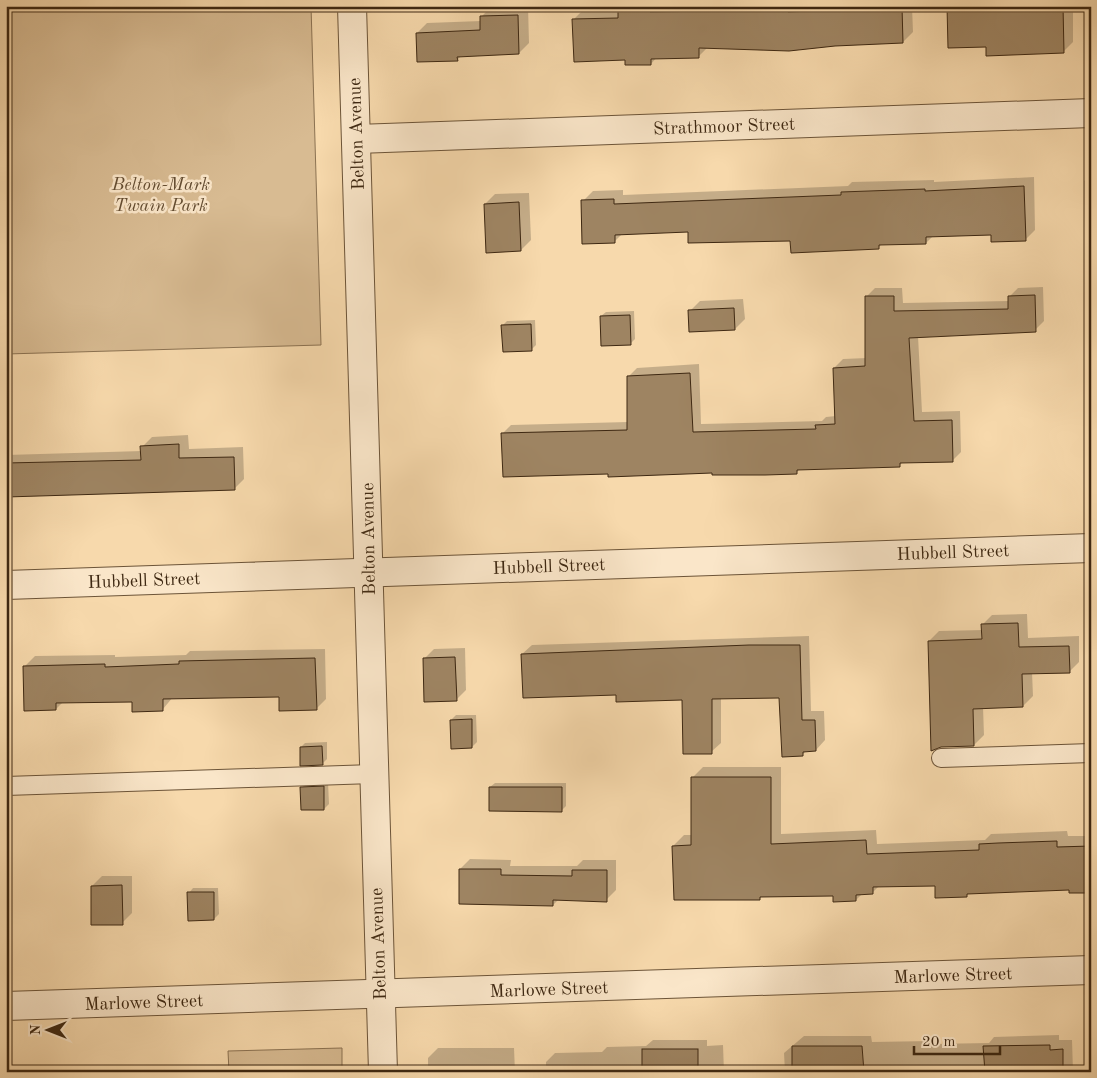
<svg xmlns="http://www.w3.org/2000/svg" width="1097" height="1078" font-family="'Old Standard TT',serif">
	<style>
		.green { fill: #d8bb92; stroke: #8b7252 }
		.shadow { fill: #0003 }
		.building { fill: #9e8462; stroke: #3e2812 }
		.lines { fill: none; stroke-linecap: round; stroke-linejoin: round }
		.service-casing { stroke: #6c5438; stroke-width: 20 }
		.minor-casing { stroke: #6c5438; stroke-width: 30 }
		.tertiary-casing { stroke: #6c5438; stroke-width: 30 }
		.service { stroke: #fae6c9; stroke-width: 18 }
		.minor { stroke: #fae6c9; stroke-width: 28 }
		.tertiary { stroke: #fae6c9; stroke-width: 28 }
		.labels { text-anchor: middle; stroke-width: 5; stroke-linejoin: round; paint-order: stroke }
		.street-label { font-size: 18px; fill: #3e2812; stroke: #fae6c9 }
		.park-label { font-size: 18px; font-style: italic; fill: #644d32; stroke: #fae6c9 }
	</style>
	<rect width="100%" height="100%" fill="#f7d9ac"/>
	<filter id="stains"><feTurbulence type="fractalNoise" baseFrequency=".004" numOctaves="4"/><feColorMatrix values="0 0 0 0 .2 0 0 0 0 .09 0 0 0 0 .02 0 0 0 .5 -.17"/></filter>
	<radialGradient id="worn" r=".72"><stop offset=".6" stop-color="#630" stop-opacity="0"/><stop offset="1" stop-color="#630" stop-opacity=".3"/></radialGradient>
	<g class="green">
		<polygon points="6,6 311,6 321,345 6,354"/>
		<polygon points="342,1048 342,1072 229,1072 228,1051"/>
	</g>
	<g class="shadow">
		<polygon points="528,6 529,43 519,53 462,55 457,60 417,33 427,23 481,21 481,17 491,7"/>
		<polygon points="619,6 912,6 913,32 903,42 708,47 698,57 657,57 651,64 627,59 573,20 583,10 619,9"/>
		<polygon points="948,6 1073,6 1073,42 1063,52 987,45"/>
		<polygon points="1091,174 1091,229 1085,229 1084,181"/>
		<polygon points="1034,177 1035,230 1025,240 992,234 933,236 926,243 882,244 878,248 689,230 623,233 614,242 583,201 593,191 623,190 623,195 848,186 852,182 934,180 934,182"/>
		<polygon points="529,193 531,240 521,250 485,204 495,194"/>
		<polygon points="1043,287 1044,321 1035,330 918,336 922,412 960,411 961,452 952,461 903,462 899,466 801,468 797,472 609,473 502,434 511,425 628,422 628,377 637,368 699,364 701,424 822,421 826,417 836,416 834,368 843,359 867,358 866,297 875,288 902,288 903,303 1009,301 1009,297 1018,288"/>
		<polygon points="743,299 745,319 735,329 690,311 700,301"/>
		<polygon points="634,311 635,339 630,344 601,316 606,312"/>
		<polygon points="535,320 536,345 532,349 502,326 507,321"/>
		<polygon points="188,435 189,449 243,447 244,479 234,489 6,496 6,455 142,451 142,447 152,437"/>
		<polygon points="1027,614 1028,638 1079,636 1079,662 1069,672 1032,672 1033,696 1023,706 983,707 984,735 974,745 929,641 939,631 983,630 982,625 992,615"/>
		<polygon points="809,636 811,711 824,711 825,740 816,750 807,750 802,755 781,697 721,697 721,743 711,752 683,699 617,694 522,654 532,645"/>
		<polygon points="465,648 466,690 456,700 424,659 434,649"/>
		<polygon points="325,649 326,699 316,709 280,695 173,697 163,709 133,700 63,702 56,709 25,666 35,656 115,655 115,657 186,655 190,651"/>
		<polygon points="456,715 476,715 477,742 472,747 451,720"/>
		<polygon points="327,742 327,759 322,764 301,747 305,743"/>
		<polygon points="703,767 781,767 781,834 876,830 877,844 985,840 991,834 1067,831 1068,836 1091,836 1091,892 1070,889 970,892 966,896 936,885 879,886 872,893 863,893 856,900 834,894 762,896 759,899 673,846 684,835 692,835 692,778"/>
		<polygon points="328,782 329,804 324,809 302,788 306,783"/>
		<polygon points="495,783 566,783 566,806 561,811 490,787"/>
		<polygon points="470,859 511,860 510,866 577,866 583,860 616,860 616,890 606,900 559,899 553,905 460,869"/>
		<polygon points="102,876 132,876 132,913 122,923 92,886"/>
		<polygon points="193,888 218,888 219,914 214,919 189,893"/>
		<polygon points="1059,1035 1059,1040 1072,1040 1073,1072 785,1072 784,1053 804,1036 871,1036 872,1042 931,1041 933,1044 989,1043 994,1037"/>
		<polygon points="653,1040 707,1040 707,1046 723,1045 724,1072 546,1072 546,1062 555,1053 602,1052 607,1047 646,1046"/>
		<polygon points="438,1048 514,1048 515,1072 428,1072 428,1058"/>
	</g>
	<g class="building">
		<polygon points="756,6 788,6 788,12 902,7 903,43 835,46 789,51 699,48 699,58 651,59 651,65 625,65 625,60 574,62 572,19 618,18 618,9 650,9 650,12 710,11 756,10"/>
		<polygon points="947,6 1063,6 1064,53 986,56 986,47 948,48"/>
		<polygon points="518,15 519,54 457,57 458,61 417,62 416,33 480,30 480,16"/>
		<polygon points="1024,186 1026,241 991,242 991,235 926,237 926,244 879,245 879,249 791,253 790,241 688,243 688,232 615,235 615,243 582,244 581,200 614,199 614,204 841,195 841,192 925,189 925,191"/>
		<polygon points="519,202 521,251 486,253 484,204"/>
		<polygon points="1035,295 1036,332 909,338 914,421 952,420 953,462 900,463 900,467 797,470 797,474 765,475 712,475 712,473 608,477 608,474 503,477 501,433 627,430 627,376 690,373 693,432 816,429 815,425 835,424 833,368 865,366 865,296 894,296 894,311 1008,309 1008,296"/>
		<polygon points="734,308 735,330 689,332 688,310"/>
		<polygon points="630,315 631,345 601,346 600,316"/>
		<polygon points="531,324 532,351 503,352 501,325"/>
		<polygon points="179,444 179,458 234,457 235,490 6,497 6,463 141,460 140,446"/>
		<polygon points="1018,623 1019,647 1069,646 1070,673 1022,674 1023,707 973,709 974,746 941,747 931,751 928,641 982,639 981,624"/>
		<polygon points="749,645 800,645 802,720 815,720 816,751 803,752 803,756 782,757 779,698 712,699 712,754 683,754 682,700 616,702 616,695 523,698 521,654"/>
		<polygon points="455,657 457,701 424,702 423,658"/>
		<polygon points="315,658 317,710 279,711 279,697 163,699 163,711 132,712 132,702 56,703 56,710 24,711 23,666 105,664 105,667 179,664 179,661"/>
		<polygon points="472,719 472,748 451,749 450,720"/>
		<polygon points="322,746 323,765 300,766 300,747"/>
		<polygon points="691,777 771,777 771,844 866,840 867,854 979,850 979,844 998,843 1057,841 1057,847 1091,846 1091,893 1069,893 1069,890 967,894 967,897 935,898 935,886 873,887 873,894 856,895 856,901 833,902 833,896 760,897 760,900 674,900 672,846 691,845"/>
		<polygon points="324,786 324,810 301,810 300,787"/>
		<polygon points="489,787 562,787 562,812 489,811"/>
		<polygon points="459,869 501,869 501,875 572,876 572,870 607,870 607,902 553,900 553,906 459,904"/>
		<polygon points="122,885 123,925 91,925 91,886"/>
		<polygon points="187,892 214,892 214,920 188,921"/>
		<polygon points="1050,1045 1050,1050 1063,1049 1063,1072 985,1072 983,1046"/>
		<polygon points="792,1046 862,1046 864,1072 792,1072"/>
		<rect x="642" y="1049" width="56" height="23"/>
	</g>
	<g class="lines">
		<defs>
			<g id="service">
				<polyline points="941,758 1091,753"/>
				<polyline points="6,786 373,774"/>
			</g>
			<g id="minor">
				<polyline points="352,6 383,1072"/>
				<polyline points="357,139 1091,113"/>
				<polyline points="6,1006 1091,970"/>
			</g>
			<polyline id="tertiary" points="6,585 1091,548"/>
		</defs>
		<use href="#service" class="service-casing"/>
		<use href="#minor" class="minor-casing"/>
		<use href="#tertiary" class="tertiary-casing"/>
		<use href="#service" class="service"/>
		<use href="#minor" class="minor"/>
		<use href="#tertiary" class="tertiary"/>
	</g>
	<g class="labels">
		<g class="street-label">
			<text transform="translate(724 126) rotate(-2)" y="6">Strathmoor Street</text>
			<text transform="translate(356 134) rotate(-92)" y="6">Belton Avenue</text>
			<text transform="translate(368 539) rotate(-91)" y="6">Belton Avenue</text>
			<text transform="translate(953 552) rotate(-2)" y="6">Hubbell Street</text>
			<text transform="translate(549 566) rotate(-2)" y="6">Hubbell Street</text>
			<text transform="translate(144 580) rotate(-2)" y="6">Hubbell Street</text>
			<text transform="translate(378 944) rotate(-92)" y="6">Belton Avenue</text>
			<text transform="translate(953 975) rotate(-2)" y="6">Marlowe Street</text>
			<text transform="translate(549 989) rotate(-2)" y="6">Marlowe Street</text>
			<text transform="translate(144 1002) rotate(-2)" y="6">Marlowe Street</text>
		</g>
		<g class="park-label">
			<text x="161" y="190">Belton-Mark<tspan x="161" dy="21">Twain Park</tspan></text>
		</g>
	</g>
	<rect width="1097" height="1078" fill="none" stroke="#f7d9ac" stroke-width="25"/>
	<rect x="8" y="8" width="1082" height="1063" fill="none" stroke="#3e2812" stroke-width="2.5"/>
	<rect x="12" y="12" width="1072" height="1053" fill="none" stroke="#3e2812"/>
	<g transform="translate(48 1030) rotate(270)" stroke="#fae6c9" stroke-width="4" paint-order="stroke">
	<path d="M0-4L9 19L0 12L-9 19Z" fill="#3e2812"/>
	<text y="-8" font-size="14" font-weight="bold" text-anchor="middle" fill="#3e2812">N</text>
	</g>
	<path d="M914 1046v8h86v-8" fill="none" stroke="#3e2812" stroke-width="2.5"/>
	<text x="922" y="1046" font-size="15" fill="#3e2812" stroke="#fae6c9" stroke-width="4" paint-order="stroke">20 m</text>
	<rect width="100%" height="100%" filter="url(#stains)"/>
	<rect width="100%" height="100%" fill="url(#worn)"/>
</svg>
